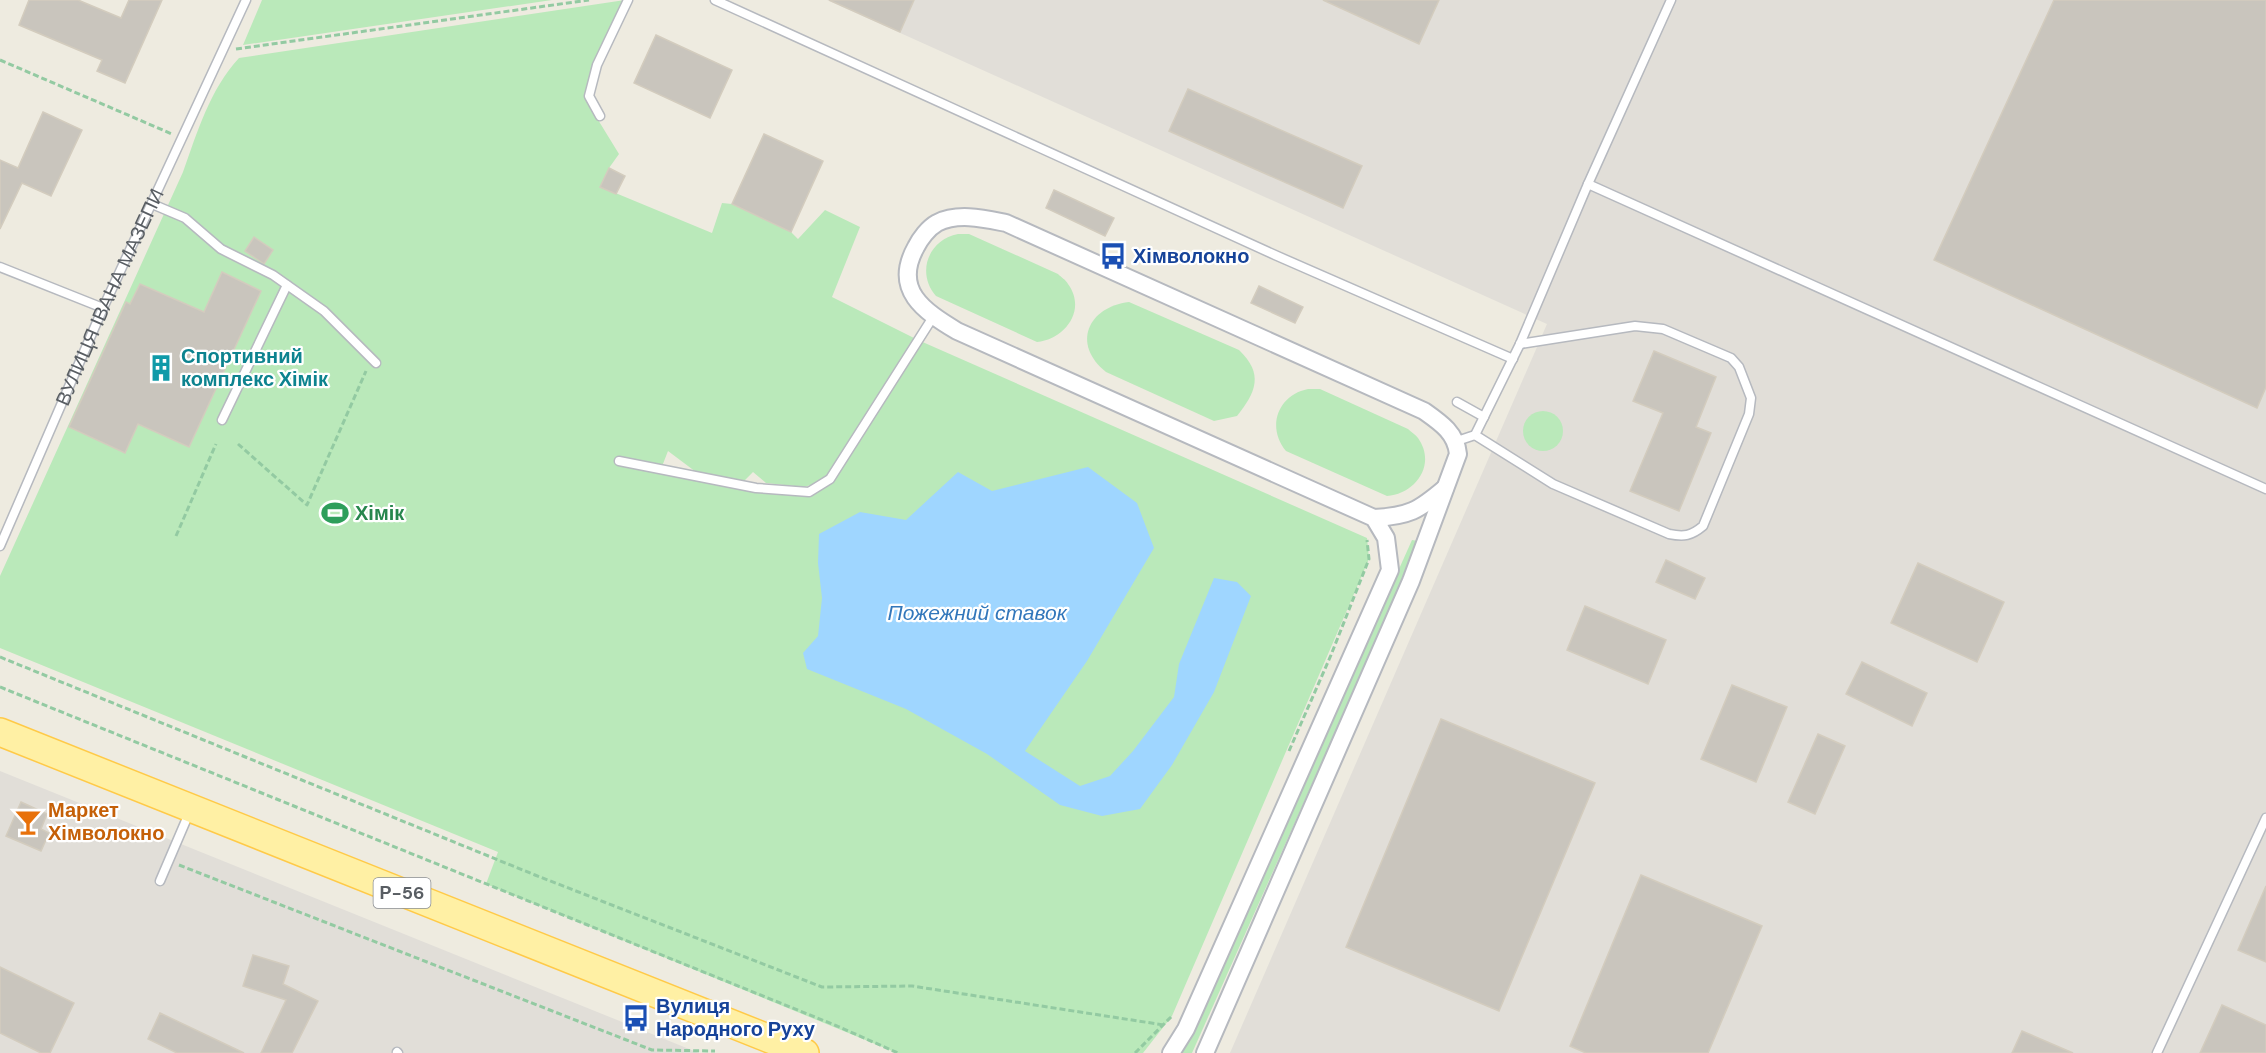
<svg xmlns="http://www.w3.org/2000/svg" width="2266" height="1053" font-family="'DM Sans',sans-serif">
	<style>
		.industrial { fill: #e1ded8 }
		.green { fill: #bae9ba; fill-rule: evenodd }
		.water { fill: #9fd6ff }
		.building { fill: #c9c5bd; stroke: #d3ccbe; stroke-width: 1.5 }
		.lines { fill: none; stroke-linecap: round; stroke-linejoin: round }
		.service-casing { stroke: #b6b9bf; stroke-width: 11 }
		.minor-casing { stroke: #b6b9bf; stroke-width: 20 }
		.primary-casing { stroke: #ffca48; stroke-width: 30 }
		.path { stroke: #93caa2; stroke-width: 3; stroke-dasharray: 6 3; stroke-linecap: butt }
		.service { stroke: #fff; stroke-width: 8 }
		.minor { stroke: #fff; stroke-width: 16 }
		.primary { stroke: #fff0a4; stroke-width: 27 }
		.labels { text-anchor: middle; stroke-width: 4.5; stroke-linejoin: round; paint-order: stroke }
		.shield { fill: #fff; stroke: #8b8e92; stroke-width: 1.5 }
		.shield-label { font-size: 18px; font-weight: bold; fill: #595e63 }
		.transit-label { font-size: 20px; font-weight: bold; fill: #164399; stroke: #fff; text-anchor: start }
		.street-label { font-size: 20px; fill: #595e63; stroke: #fff }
		.culture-label { font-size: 20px; font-weight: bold; fill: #0d838f; stroke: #fff; text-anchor: start }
		.leisure-label { font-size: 20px; font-weight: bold; fill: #27864d; stroke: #fff; text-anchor: start }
		.food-label { font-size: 20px; font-weight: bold; fill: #c56008; stroke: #fff; text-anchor: start }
		.water-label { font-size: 21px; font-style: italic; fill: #3277bb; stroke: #fff }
	</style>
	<rect width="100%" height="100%" fill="#eeebe0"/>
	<g class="industrial">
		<polygon points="827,0 2266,0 2266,1053 1230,1053 1547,324"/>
		<polygon points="0,771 699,1053 0,1053"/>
	</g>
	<g class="green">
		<polygon points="262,0 552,0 243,45"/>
		<path d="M625 0 595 62 584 97 619 154 609 168 601 187 712 233 722 203 732 204 791 232 798 239 825 210 860 227 832 297 918 340 1367 538 1369 559 1172 1016 1143 1053H897L486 884 498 852 0 648V576L183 172C197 133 210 89 239 58ZM668 451 696 472 744 481 753 472 766 483 804 487 827 480 809 492 661 469Z"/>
		<path d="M958 234H969L1058 274C1061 277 1066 280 1068 284 1087 310 1065 339 1037 342L936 296C916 273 928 240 958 234Z"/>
		<path d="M1129 302 1239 350C1264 374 1256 392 1237 416L1214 421 1106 372C1071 344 1088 307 1129 302Z"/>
		<path d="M1308 389H1320L1408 429C1411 432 1416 435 1418 438 1437 465 1415 494 1387 496L1286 451C1266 427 1278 395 1308 389Z"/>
		<circle cx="1543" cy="431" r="20"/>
		<polygon points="1412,540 1418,541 1417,549 1192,1053 1182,1053"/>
	</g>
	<polygon class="water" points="1088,467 1137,503 1154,548 1087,661 1025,751 1080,786 1110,776 1133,751 1174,697 1179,664 1214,578 1237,582 1251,596 1214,692 1172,765 1140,809 1102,816 1060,805 987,754 906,709 807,669 803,653 818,636 822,598 818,563 819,534 860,512 906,520 958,472 992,491"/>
	<g class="building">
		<polygon points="29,0 78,0 121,18 129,0 162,0 125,83 97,71 102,60 19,25"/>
		<polygon points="829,0 914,0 900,32"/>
		<polygon points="1323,0 1439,0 1419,44"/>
		<polygon points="2054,0 2266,0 2266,387 2257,408 1934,260"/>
		<polygon points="656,35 732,70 710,118 634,83"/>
		<polygon points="1188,89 1362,166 1343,208 1169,131"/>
		<polygon points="43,112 82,130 51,196 22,183 0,229 0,160 18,168"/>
		<polygon points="764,134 823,161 791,232 732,204"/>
		<polygon points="609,168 625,176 616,194 600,187"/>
		<polygon points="1054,190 1114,218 1105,236 1046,208"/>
		<polygon points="254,237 273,250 264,264 245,251"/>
		<polygon points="222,272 261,291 189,447 138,424 125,453 69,427 126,302 130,304 140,284 204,312"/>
		<polygon points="1259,286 1303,307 1295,323 1251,303"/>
		<polygon points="1654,351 1716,377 1696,427 1711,433 1679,511 1630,491 1663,413 1633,401"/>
		<polygon points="1666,560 1705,578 1695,599 1656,582"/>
		<polygon points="1918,563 2004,602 1977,662 1891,623"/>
		<polygon points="1585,606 1666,640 1648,684 1567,650"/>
		<polygon points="1862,662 1927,693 1912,726 1846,694"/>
		<polygon points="1732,685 1787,707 1756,782 1701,759"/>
		<polygon points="1441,719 1595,783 1499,1011 1346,947"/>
		<polygon points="1818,734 1845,746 1815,814 1788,802"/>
		<polygon points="21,802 47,814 41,829 49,833 41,851 6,836"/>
		<polygon points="1641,875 1762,926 1708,1053 1586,1053 1570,1046"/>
		<polygon points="2266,886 2266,962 2238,950"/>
		<polygon points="253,955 289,966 283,984 318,1001 292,1053 261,1053 286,1000 243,986"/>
		<polygon points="0,967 74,1003 50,1053 41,1053 0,1033"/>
		<polygon points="2222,1005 2266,1025 2266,1053 2200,1053"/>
		<polygon points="160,1013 244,1053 177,1053 148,1039"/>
		<polygon points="2022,1031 2073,1053 2012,1053"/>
	</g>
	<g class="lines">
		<defs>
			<g id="service">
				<polyline points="715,0 1275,255 1513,359"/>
				<polyline points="600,116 589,96 597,65 628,0"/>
				<polyline points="1588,184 2266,489"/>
				<polyline points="152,204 185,218 221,249 273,275 324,311 376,363"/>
				<polyline points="0,267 103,308"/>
				<polyline points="1457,402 1484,417"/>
				<polyline points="222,420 287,285"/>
				<path d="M1475 435 1553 484 1669 534C1684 537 1691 536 1703 526L1749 414 1751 398 1739 367 1731 358 1663 329 1635 326 1520 344"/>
				<polyline points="1457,441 1475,435 1520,344 1588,184 1671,0"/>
				<polyline points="619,461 756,488 809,492 830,479 933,317"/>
				<path id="s1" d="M0 546 103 308 246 0"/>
				<polyline points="160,881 190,811"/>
				<polyline points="397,1052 398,1053"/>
				<polyline points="2157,1053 2266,818"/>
			</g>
			<g id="minor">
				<path d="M1374 518C1409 516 1418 511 1445 488"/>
				<path d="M1171 1053 1186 1029 1390 570 1386 538 1374 518 957 331C924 311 892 290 916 247 920 239 928 228 937 223 958 212 986 219 1006 223L1424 411C1441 423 1456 433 1458 454L1411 581 1205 1053"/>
			</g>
			<polyline id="primary" points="0,732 805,1053"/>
		</defs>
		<use href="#service" class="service-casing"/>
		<use href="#minor" class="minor-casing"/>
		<use href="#primary" class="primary-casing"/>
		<g class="path">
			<polyline points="236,49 589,0"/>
			<polyline points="0,60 172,134"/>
			<polyline points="238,444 307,505 366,371"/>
			<polyline points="176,536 216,444"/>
			<polyline points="0,657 535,875 822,987 912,986 1164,1025"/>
			<polyline points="0,687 837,1026 898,1053"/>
			<polyline points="1289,751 1331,655 1369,559 1367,540"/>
			<polyline points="179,865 652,1050 715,1051"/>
			<polyline points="1135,1053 1173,1015"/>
		</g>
		<use href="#service" class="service"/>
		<use href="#minor" class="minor"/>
		<use href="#primary" class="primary"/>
	</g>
	<defs>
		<symbol id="bus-bare" viewBox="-9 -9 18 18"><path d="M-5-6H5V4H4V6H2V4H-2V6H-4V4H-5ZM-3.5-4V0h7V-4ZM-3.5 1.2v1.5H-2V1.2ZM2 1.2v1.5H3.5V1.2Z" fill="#1a4fb4" stroke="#fff" stroke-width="2.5" paint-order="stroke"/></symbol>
		<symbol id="building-bare" viewBox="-9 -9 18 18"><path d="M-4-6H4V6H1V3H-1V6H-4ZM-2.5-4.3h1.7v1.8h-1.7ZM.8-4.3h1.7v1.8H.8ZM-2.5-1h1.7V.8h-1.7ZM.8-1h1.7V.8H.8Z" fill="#0f9aa8" stroke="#fff" stroke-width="2.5" paint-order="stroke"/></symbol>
		<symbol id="stadium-bare" viewBox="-9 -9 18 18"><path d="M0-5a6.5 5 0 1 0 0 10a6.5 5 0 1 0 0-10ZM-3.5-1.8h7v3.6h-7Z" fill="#2e9e5b" stroke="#fff" stroke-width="2.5" paint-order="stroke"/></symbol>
		<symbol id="bar-bare" viewBox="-9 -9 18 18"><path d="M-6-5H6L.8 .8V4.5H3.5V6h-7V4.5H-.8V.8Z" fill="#e8710a" stroke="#fff" stroke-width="2.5" paint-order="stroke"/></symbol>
	</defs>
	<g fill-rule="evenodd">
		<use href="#bus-bare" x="1094" y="237" width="38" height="38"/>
		<use href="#building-bare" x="142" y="349" width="38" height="38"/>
		<use href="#stadium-bare" x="316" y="494" width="38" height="38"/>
		<use href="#bar-bare" x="9" y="803" width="38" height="38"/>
		<use href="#bus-bare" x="617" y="999" width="38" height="38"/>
	</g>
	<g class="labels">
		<rect class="shield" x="373.5" y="878" width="57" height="30" rx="4.5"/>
		<g class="shield-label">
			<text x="402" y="899">Р-56</text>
		</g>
		<g class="transit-label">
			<text x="1133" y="263">Хімволокно</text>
			<text x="656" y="1013">Вулиця<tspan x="656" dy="23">Народного Руху</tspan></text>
		</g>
		<g class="street-label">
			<text dy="7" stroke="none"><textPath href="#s1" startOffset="272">ВУЛИЦЯ ІВАНА МАЗЕПИ</textPath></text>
		</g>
		<g class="culture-label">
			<text x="181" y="363">Спортивний<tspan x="181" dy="23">комплекс Хімік</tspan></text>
		</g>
		<g class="leisure-label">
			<text x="355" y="520">Хімік</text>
		</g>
		<g class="food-label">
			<text x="48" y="817">Маркет<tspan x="48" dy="23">Хімволокно</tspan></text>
		</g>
		<g class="water-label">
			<text x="977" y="620">Пожежний ставок</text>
		</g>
	</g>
</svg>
